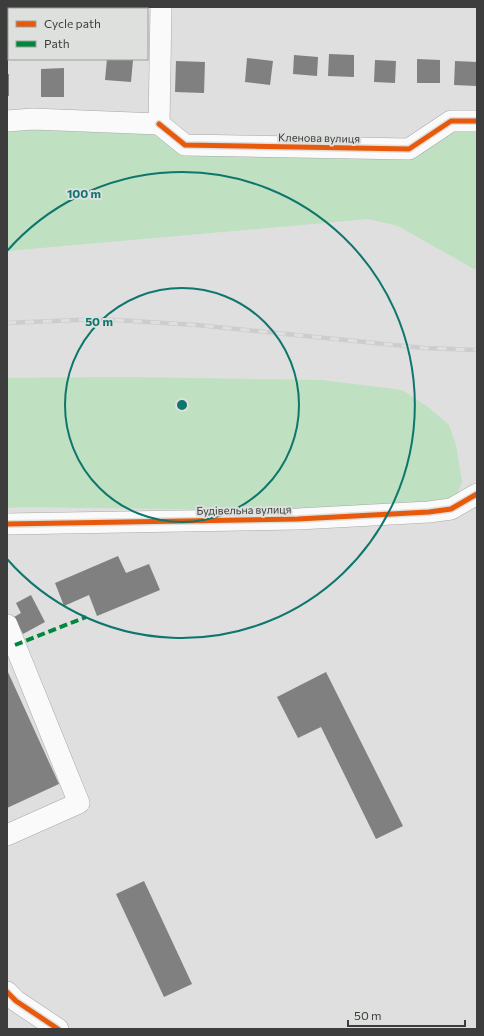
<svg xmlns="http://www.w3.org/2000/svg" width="484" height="1036" font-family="Commissioner,sans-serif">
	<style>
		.green { fill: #bfe0c1 }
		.building { fill: #7f807f }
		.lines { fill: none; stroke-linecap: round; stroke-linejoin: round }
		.minor-casing { stroke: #a7a8a7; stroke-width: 22 }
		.minor { stroke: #fafafa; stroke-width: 21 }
		.rail-casing { stroke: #cdcdcd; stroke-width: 4.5 }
		.rail { stroke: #dde0dd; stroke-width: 3; stroke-dasharray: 9; stroke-linecap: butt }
		.quiet { stroke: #00873e; stroke-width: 4; stroke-dasharray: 8 4; stroke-linecap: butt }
		.cycleway-casing { stroke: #dde0dd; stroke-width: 8 }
		.cycleway { stroke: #e8590c; stroke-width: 5 }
		.ring { fill: none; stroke: #0f766e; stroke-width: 2 }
		.labels { text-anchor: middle; stroke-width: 4; stroke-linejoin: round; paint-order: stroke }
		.street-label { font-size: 11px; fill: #3c3d3c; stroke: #dde0dd }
		.centre { fill: #0f766e; stroke: #dde0dd; stroke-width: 2 }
		.ring-label { font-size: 12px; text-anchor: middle; font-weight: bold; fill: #0f766e; stroke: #dde0dd; stroke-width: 4; stroke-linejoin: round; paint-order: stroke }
	</style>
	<rect width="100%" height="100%" fill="#dedfde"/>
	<g class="green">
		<polygon points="7,121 159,124 185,145 409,149 477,121 477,269 474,269 398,226 369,219 7,251"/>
		<polygon points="122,377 321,380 402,390 428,407 449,425 456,445 462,482 457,494 442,504 312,511 25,507 7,508 7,378"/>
	</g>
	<g class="building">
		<polygon points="329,54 354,55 354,77 328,76"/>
		<polygon points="294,55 318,57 317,76 293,74"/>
		<polygon points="247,58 273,61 270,85 245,82"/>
		<polygon points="107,59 133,60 131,82 105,80"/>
		<polygon points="417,59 440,60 440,83 417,83"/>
		<polygon points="375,60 396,61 395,83 374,82"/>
		<polygon points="176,61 205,62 204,93 175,92"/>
		<polygon points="455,61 477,62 476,86 454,85"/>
		<polygon points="64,68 64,97 41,97 41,69"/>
		<rect x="7" y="74" width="2" height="22"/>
		<polygon points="118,556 126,573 149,564 160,590 97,616 89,595 64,606 55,583"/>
		<polygon points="31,595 45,622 23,634 14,617 21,613 16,603"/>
		<polygon points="7,670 59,784 7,808"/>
		<polygon points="326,672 403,826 376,839 321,727 298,738 277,697"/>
		<polygon points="144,881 192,984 164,997 116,894"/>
	</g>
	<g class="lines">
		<defs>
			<g id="minor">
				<polyline points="7,121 33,119 159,124"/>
				<polyline points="159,124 185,145 409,149 451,121 477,121"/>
				<polyline points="159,124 161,7"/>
				<polyline points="7,524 298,519 429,512 451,509 477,494"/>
				<polyline points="7,625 79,803 7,835"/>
				<polyline points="7,992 16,1001 58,1029"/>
			</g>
		</defs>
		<use href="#minor" class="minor-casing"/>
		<use href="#minor" class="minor"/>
		<defs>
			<polyline id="rail" points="7,323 99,319 197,325 424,348 477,350"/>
		</defs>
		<use href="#rail" class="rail-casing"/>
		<use href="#rail" class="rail"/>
		<polyline class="quiet" points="15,645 86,617"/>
		<defs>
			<g id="cycleway">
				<polyline points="159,124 185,145 409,149 451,121 477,121"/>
				<polyline points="7,524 298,519 429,512 451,509 477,494"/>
				<polyline points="7,992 16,1001 58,1029"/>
			</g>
		</defs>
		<use href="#cycleway" class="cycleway-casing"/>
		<use href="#cycleway" class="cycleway"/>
	</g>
	<g class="ring">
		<circle cx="182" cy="405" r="117"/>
		<path d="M7 251A233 233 0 1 1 7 559"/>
	</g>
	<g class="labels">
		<g class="street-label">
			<text transform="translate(319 138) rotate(1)" y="4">Кленова вулиця</text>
			<text transform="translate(244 510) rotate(-1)" y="4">Будівельна вулиця</text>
		</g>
	</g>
	<circle cx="182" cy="405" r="6" class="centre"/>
	<g class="ring-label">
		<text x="84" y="198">100 m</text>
		<text x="99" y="326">50 m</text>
	</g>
	<rect width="484" height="1036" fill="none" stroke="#3c3d3c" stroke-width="16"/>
	<rect x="8" y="8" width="140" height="52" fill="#dde0dd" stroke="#9d9f9d"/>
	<rect x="16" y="21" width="20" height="6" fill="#e8590c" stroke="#9d9f9d"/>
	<text x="44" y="28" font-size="12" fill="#3c3d3c">Cycle path</text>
	<rect x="16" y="41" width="20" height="6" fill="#00873e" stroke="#9d9f9d"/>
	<text x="44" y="48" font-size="12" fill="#3c3d3c">Path</text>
	<path d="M348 1020v6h117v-6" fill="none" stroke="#3c3d3c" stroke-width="2"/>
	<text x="354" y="1020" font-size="12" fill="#3c3d3c" stroke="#dde0dd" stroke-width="3" paint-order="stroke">50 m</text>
</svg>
